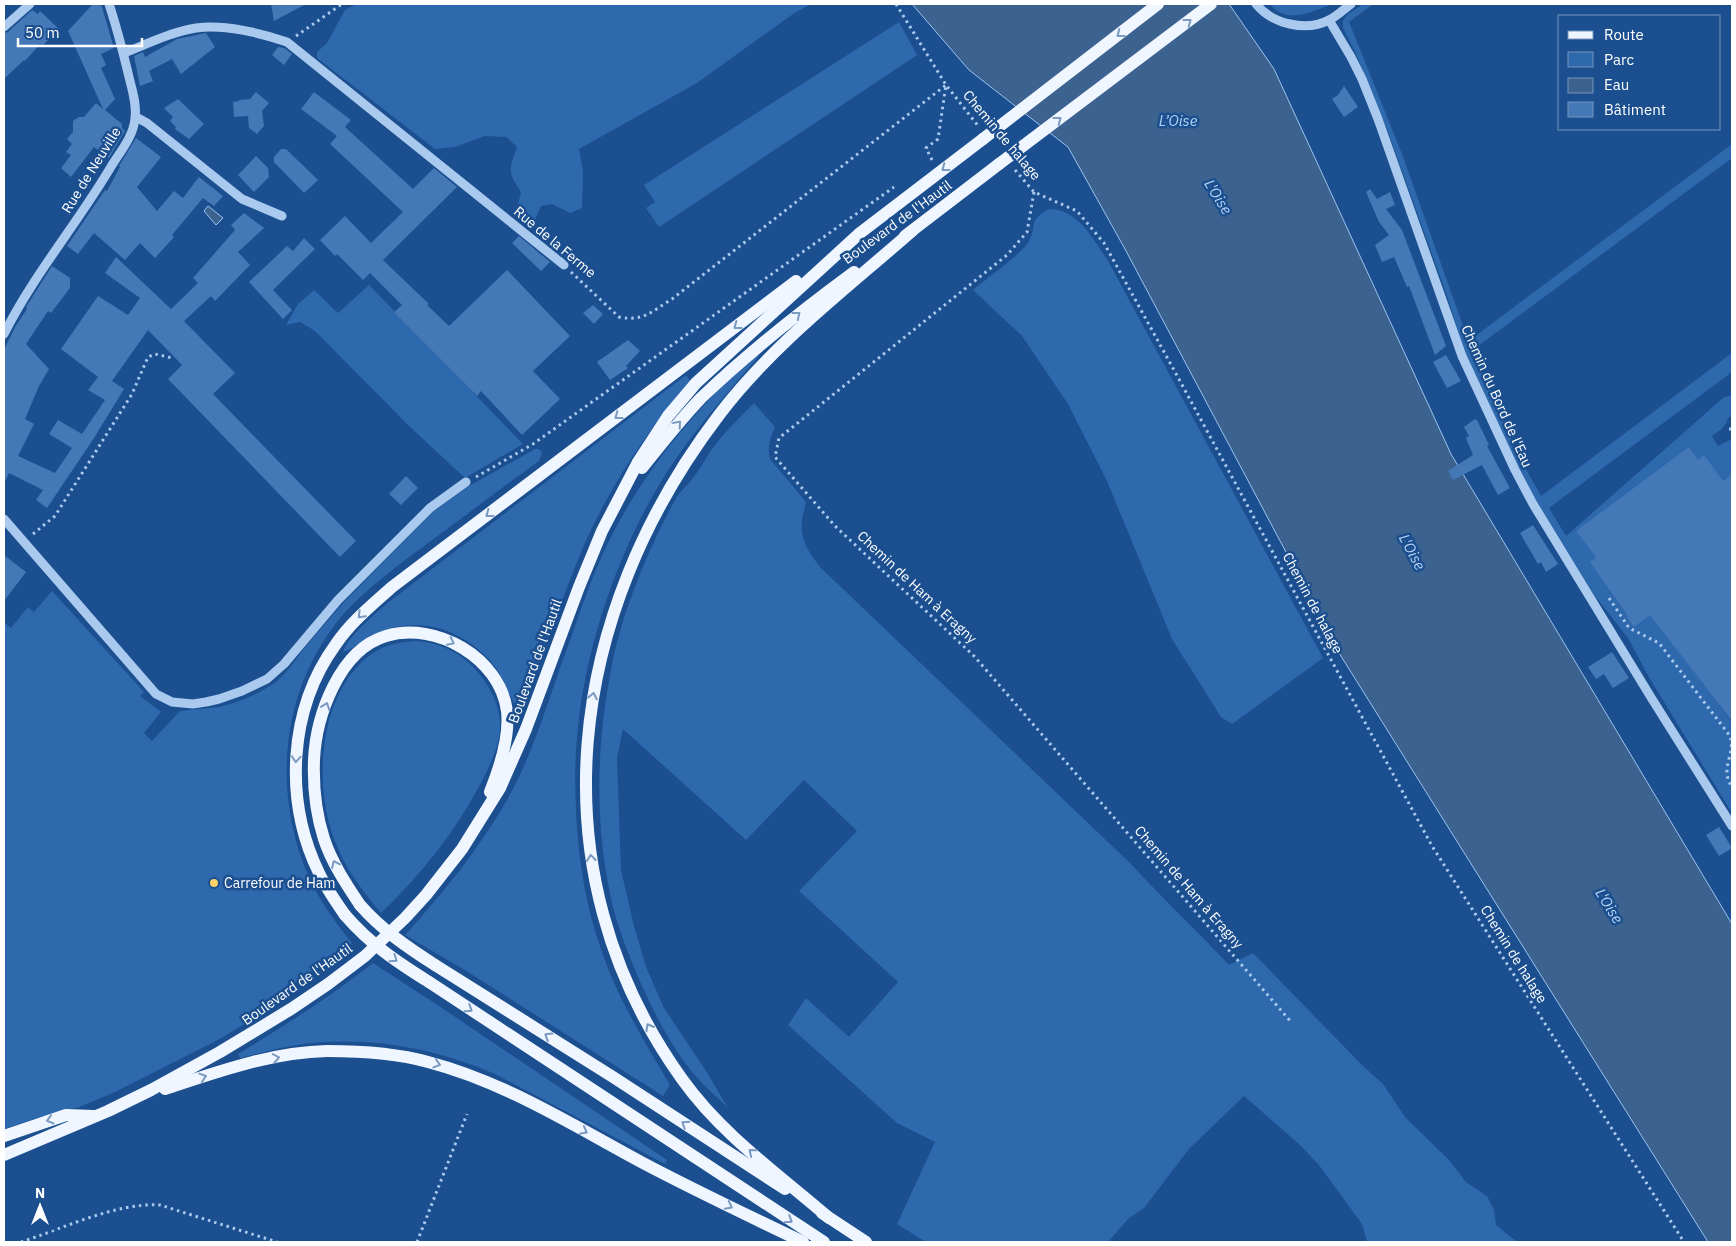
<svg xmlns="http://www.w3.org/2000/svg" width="1736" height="1246" font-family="'IBM Plex Sans',sans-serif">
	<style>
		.green { fill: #2e69ad }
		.water { fill: #3c6290; stroke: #9cc4f0 }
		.building { fill: #4478b7 }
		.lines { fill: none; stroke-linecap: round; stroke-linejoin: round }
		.path { stroke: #a9c9ee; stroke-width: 3; stroke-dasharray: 2.5 4; stroke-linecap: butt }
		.minor { stroke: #a9c9ee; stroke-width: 9 }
		.major { stroke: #f0f6ff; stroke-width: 12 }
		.major-bridge { stroke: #f0f6ff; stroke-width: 12 }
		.oneway { stroke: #7b9ac1 }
		.poi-dot { fill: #ffd166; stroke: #1b4f8f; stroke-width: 2 }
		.labels { text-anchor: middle; stroke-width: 5; stroke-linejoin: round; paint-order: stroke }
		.street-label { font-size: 14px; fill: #fff; stroke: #1b4f8f }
		.poi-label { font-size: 14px; fill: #fff; stroke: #1b4f8f; text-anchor: start }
		.water-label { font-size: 15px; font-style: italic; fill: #b5d3f5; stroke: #1b4f8f }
	</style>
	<rect width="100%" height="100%" fill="#1b4f8f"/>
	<g class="green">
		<path d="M357 4H811L793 14 697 83 579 149 583 172 582 208 570 213 552 204 541 206 535 220H523L516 213 521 192C507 171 509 171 517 147L506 137 485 136 455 147 435 149 317 58V52L327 43 345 10Z"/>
		<path d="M1270 4H1332C1312 12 1286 25 1270 4Z"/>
		<path d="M1363 4H1373L1349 22 1402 154 1467 337H1474L1732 144V158L1478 346 1475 354 1519 457 1541 496 1732 353V372L1549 508 1566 536 1723 398 1732 395V415L1728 418C1726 427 1719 431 1712 436L1718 446 1732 439V684L1714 698 1732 722V813L1650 679 1628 638 1595 596 1532 495 1511 456 1487 399 1464 349 1446 293 1387 129 1356 54 1343 28V21L1347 15Z"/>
		<polygon points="899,22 917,55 659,227 646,208 655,202 644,185"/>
		<path d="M1049 209C1078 209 1092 238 1107 259L1323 658 1232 724 1221 717 1172 639 1107 481 1068 404 1022 336 973 290C987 278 1016 258 1027 244 1039 227 1026 221 1049 209Z"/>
		<polygon points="369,285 523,444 465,478 409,426 315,331 300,322 286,325 298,304 314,290 338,313"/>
		<path d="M756 354 759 356C729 391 697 427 671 466 622 540 587 639 578 728 574 761 575 794 577 828 580 869 587 910 601 949 617 997 644 1041 670 1085L663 1096 468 972 405 935C443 893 479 849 507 800 536 749 550 692 571 638 582 606 593 573 608 543 644 470 696 408 756 354Z"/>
		<path d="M686 375 690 381C648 431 612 482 585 543 569 580 556 618 541 656 536 671 531 688 524 702L514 703C507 690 502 675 492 663 464 630 420 615 379 632 370 636 348 652 343 652 347 637 378 611 390 601Z"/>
		<path d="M754 403 775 427C770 437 767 448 770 459L806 502C805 509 802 515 802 522 800 541 810 554 821 568L1131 864C1163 899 1197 931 1229 965L1253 953 1362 1065 1383 1084 1405 1117 1448 1159 1466 1182 1487 1196 1494 1210 1496 1225 1517 1242H1365L1367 1241 1362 1224 1319 1165 1300 1145 1244 1096 1189 1149 1144 1208 1129 1218 1108 1242H926L897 1224 935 1142 897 1123 788 1025 806 998 849 1037 898 982 799 891 857 831 804 780 746 840 623 729 617 758 621 870 634 926 646 967 664 1008 706 1071 728 1108C717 1097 703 1085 692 1072 672 1047 656 1017 643 988 631 961 620 934 613 907 594 828 596 743 612 665 623 609 648 550 675 500 679 492 687 486 692 479 700 470 705 459 712 449 724 433 740 417 754 403Z"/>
		<path d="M535 449H539L542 453 539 461C504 486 470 512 435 538 406 559 376 581 350 607 283 678 270 784 307 873 318 898 334 921 352 943L267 1003 257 1017 216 1041 113 1093 79 1107 33 1119 4 1129V622L11 628 28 607 34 612 52 591 144 692 140 696 161 712 144 733 152 741 180 711 219 707 234 703 256 694 275 683 288 670 307 645 344 602 433 512 469 486Z"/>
		<path d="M416 641C443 643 465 655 481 676 491 689 499 705 500 722 501 744 491 763 481 783 455 832 421 875 381 913 364 893 347 871 337 846 312 790 317 691 373 653 386 644 401 642 416 641Z"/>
		<path d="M373 963 442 1008 667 1160 665 1164 497 1075C436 1048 370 1036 303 1044 282 1047 261 1053 240 1058L238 1054C284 1026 330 997 373 963Z"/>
	</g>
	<g class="water">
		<polygon points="912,4 1229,4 1274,69 1451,454 1732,924 1732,1242 1708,1242 1334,645 1321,618 1125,249 1068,147 969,70"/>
		<polygon points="208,206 223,218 216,225 204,211"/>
	</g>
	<g class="building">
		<polygon points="93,4 101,4 114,48 101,54 106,65 101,68 115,99 105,110 122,124 122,128 125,131 109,158 94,147 71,177 61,168 71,155 66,152 72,144 67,139 73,132 73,121 79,117 84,117 96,103 103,109 68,31"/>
		<polygon points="271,4 306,4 274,21"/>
		<polygon points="32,10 38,14 40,11 59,29 42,46 40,44 25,61 24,60 4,79 4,33 8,32"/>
		<polygon points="206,33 215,47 181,74 172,59 149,71 153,81 140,86 134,56 143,52 145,57 177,39"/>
		<polygon points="278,47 284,48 292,54 284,65 272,55"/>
		<polygon points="1344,86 1358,107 1344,117 1332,99 1338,95"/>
		<polygon points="256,92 269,103 262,111 264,126 257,134 249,128 248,116 234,117 233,102 239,101 239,100 250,99"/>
		<polygon points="314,92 351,120 345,127 413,189 434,168 457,187 383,260 429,304 427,305 449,326 507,270 570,336 533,371 560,399 522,435 481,391 477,396 394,312 402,305 370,273 363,280 337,254 335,256 320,240 345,216 371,243 403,212 330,144 337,136 301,109"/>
		<polygon points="178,99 204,124 189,139 175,129 176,127 170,121 173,117 164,108"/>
		<polygon points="136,138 161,157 137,187 157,211 174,191 183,198 199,177 223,196 214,206 203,198 172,235 174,237 155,258 140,243 125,260 94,233 78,254 67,246 105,190 107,191 120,167 119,166"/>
		<polygon points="281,149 286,149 318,180 304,193 274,162 274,157"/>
		<polygon points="256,156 268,168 269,177 254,192 238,175"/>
		<polygon points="1370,189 1377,199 1390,192 1395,205 1386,209 1402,230 1446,346 1435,355 1409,286 1407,287 1394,257 1382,262 1375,245 1389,235 1379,222 1366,192"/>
		<polygon points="244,213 264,228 238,252 250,265 215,301 211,296 184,321 235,373 213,394 356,541 340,557 168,379 182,365 148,330 112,381 124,389 94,438 47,508 36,500 43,490 9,473 4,483 4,350 15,327 27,309 26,307 52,266 70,278 70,288 51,313 48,311 26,344 49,369 39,386 25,419 34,424 18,456 55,473 72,448 49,434 58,420 82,434 105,400 88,390 98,377 61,349 98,296 128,315 140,298 105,273 116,257 171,309 198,283 193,278 235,230 231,225"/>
		<polygon points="519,236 550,262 541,271 512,243"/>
		<polygon points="304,238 315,249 273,290 292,310 283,319 249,282 287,246 293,251"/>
		<polygon points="593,305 603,314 594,324 583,313"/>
		<polygon points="628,340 640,351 626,366 628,368 610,380 597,362"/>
		<polygon points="1446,355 1461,381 1447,388 1433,362"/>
		<polygon points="1475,419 1477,420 1489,445 1487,446 1510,488 1498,495 1482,465 1453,480 1448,471 1473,455 1466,438 1469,436 1464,427"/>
		<polygon points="1689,447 1698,460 1704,455 1723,481 1732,474 1732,721 1650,615 1634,627 1627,617 1628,616 1590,562 1596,557 1576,531"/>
		<polygon points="406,476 418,488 401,505 389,494"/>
		<polygon points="1533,525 1558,564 1546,572 1541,562 1538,564 1520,533"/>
		<polygon points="4,555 26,572 4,601"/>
		<polygon points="1612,652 1629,678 1613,688 1604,674 1596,679 1588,667"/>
		<polygon points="1719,827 1732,848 1719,856 1706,835"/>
	</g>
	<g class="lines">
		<g class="path">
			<polyline points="896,4 946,85 979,127"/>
			<polyline points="296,36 342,4"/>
			<polyline points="932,160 926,148 938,139 946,85"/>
			<polyline points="1015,170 1034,192 1077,211 1104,243 1174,370 1432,846 1684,1242"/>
			<polyline points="1034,192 1027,232 1007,255 779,438 775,457 835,526 974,656 1292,1023"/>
			<path d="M571 272 619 317C644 322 652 311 672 299L946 85"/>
			<polyline points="1729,429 1732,429"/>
			<polyline points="476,477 533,444 894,187"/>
			<polyline points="33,534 55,516 132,394 148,357 155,354 172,358"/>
			<path d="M1609 598 1629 628 1659 643 1730 736C1736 755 1719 767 1732 787"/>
			<path d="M21 1242C62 1229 117 1202 160 1205L277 1242"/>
			<polyline points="417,1242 467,1114"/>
		</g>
		<g class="minor">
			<path d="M1256 4C1272 24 1306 32 1329 20 1337 16 1344 9 1351 4"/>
			<polyline points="1329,20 1351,57 1362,79 1378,119 1462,356 1515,470 1533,504 1652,699 1732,826"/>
			<polyline points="4,27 30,4"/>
			<path d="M124 53C147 44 171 32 196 28 224 24 261 33 287 42L564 265"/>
			<polyline points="136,117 147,123 242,199 282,216"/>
			<path d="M4 334C34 274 78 223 112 165 121 151 134 135 135 118 137 104 132 90 129 77 123 52 117 28 109 4"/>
			<polyline points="4,519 156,694 172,702 193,704 206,702 219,699 242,691 267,679 284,664 338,600 430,508 466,482"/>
		</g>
		<g class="major">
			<polyline points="1019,149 1211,4"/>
			<polyline points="905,236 999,164"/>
			<path d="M642 468C661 444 680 420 701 398 749 352 801 311 854 272"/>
			<path d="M360 905C346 884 332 863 324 839 316 814 313 787 314 760 316 716 339 650 386 636 436 621 500 658 507 711 510 737 500 767 490 792"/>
			<path d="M345 915C336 902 326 888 319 873 284 801 288 710 336 644 351 622 372 605 392 587L796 281"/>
			<polyline points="435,965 613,1077 785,1189"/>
			<polyline points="429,982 824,1242"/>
			<path d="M165 1089C217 1072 272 1052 327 1051 360 1051 396 1053 428 1062 505 1082 574 1126 643 1163 696 1191 749 1216 803 1242"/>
			<polyline points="4,1136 66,1115 93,1116"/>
			<polyline points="4,1155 108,1111 151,1090 220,1052 291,1009 328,984 365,956 405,918 426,895 462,849 500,788 526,729 579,587 602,531 638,462 668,416 696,383 860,233 983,139"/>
			<polyline points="822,1213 866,1242"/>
			<path d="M829 1218C778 1174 721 1134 682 1079 532 870 568 613 719 415 772 345 846 289 912 231"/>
		</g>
		<g class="major-bridge">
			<polyline points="983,139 1158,4"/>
			<polyline points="999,164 1019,149"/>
			<path d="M360 905C382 930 407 947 435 965"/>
			<path d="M345 915C370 944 397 962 429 982"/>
		</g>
	</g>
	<defs><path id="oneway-chevron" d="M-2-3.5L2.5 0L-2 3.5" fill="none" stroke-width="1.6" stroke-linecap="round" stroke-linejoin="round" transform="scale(1.25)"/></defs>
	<g class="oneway">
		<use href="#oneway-chevron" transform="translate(1188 22) rotate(-37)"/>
		<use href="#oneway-chevron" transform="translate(1120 34) rotate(142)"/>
		<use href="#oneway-chevron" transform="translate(1058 120) rotate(-37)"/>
		<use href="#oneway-chevron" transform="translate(945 168) rotate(143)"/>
		<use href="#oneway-chevron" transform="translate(797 315) rotate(-38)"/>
		<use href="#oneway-chevron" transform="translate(737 326) rotate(143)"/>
		<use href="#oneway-chevron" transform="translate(618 416) rotate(143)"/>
		<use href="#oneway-chevron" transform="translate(678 424) rotate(-49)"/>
		<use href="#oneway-chevron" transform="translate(489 514) rotate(143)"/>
		<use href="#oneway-chevron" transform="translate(361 615) rotate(134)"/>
		<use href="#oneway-chevron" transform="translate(451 642) rotate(26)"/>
		<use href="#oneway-chevron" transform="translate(593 696) rotate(-79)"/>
		<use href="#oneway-chevron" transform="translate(326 706) rotate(-70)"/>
		<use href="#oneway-chevron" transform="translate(296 759) rotate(94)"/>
		<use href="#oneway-chevron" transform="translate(591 858) rotate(-97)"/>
		<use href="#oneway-chevron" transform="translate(335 864) rotate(-115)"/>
		<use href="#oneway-chevron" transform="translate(394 959) rotate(34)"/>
		<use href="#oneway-chevron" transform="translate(469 1009) rotate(33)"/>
		<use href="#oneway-chevron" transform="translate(649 1027) rotate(-120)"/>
		<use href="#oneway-chevron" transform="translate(548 1036) rotate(-148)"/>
		<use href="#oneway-chevron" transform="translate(276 1058) rotate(-11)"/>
		<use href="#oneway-chevron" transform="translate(437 1064) rotate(17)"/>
		<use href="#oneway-chevron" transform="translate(203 1077) rotate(-18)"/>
		<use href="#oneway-chevron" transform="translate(50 1120) rotate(163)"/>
		<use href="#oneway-chevron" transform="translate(685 1124) rotate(-147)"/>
		<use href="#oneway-chevron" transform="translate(584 1131) rotate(28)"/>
		<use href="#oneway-chevron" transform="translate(752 1152) rotate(-140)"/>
		<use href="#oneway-chevron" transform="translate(729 1206) rotate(27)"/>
		<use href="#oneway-chevron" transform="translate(789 1220) rotate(33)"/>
	</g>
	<circle class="poi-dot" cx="214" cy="883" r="5"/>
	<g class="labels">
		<g class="street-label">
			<text transform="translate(1002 135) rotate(50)" y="5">Chemin de halage</text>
			<text transform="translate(91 170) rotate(-58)" y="5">Rue de Neuville</text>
			<text transform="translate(897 222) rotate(-36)" y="5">Boulevard de l'Hautil</text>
			<text transform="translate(555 242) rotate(40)" y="5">Rue de la Ferme</text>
			<text transform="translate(1497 396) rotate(66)" y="5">Chemin du Bord de l'Eau</text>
			<text transform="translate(917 587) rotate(43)" y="5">Chemin de Ham à Eragny</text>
			<text transform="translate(1313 603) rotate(62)" y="5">Chemin de halage</text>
			<text transform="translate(535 661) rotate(-70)" y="5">Boulevard de l'Hautil</text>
			<text transform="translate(1189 887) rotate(49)" y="5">Chemin de Ham à Eragny</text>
			<text transform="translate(1514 954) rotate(58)" y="5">Chemin de halage</text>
			<text transform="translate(297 984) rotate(-35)" y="5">Boulevard de l'Hautil</text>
		</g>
		<g class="poi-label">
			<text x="224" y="888">Carrefour de Ham</text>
		</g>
		<g class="water-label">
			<text x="1178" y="126">L’Oise</text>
			<text transform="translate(1218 197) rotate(58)" y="5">L'Oise</text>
			<text transform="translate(1412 552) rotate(62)" y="5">L'Oise</text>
			<text transform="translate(1609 906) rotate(58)" y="5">L'Oise</text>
		</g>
	</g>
	<rect width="1736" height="1246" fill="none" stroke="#ffffff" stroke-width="10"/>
	<rect x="1558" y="15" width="162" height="115" fill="#1b4f8f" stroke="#7695bc"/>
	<rect x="1568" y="31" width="25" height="8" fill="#f0f6ff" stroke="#7695bc"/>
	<text x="1604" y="40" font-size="15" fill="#ffffff">Route</text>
	<rect x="1568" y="52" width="25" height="15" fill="#2e69ad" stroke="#7695bc"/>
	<text x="1604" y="65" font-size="15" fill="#ffffff">Parc</text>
	<rect x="1568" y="78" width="25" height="15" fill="#3c6290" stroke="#7695bc"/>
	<text x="1604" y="90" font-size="15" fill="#ffffff">Eau</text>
	<rect x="1568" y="102" width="25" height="15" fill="#4478b7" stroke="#7695bc"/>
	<text x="1604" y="115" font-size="15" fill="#ffffff">Bâtiment</text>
	<g transform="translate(40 1206)" stroke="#1b4f8f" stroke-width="4" paint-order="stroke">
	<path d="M0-4L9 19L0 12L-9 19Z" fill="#ffffff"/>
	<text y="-8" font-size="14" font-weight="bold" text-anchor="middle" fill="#ffffff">N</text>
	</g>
	<path d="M18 38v8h124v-8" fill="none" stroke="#ffffff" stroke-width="2.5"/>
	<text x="25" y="38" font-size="15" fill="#ffffff" stroke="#1b4f8f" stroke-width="4" paint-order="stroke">50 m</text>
</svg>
